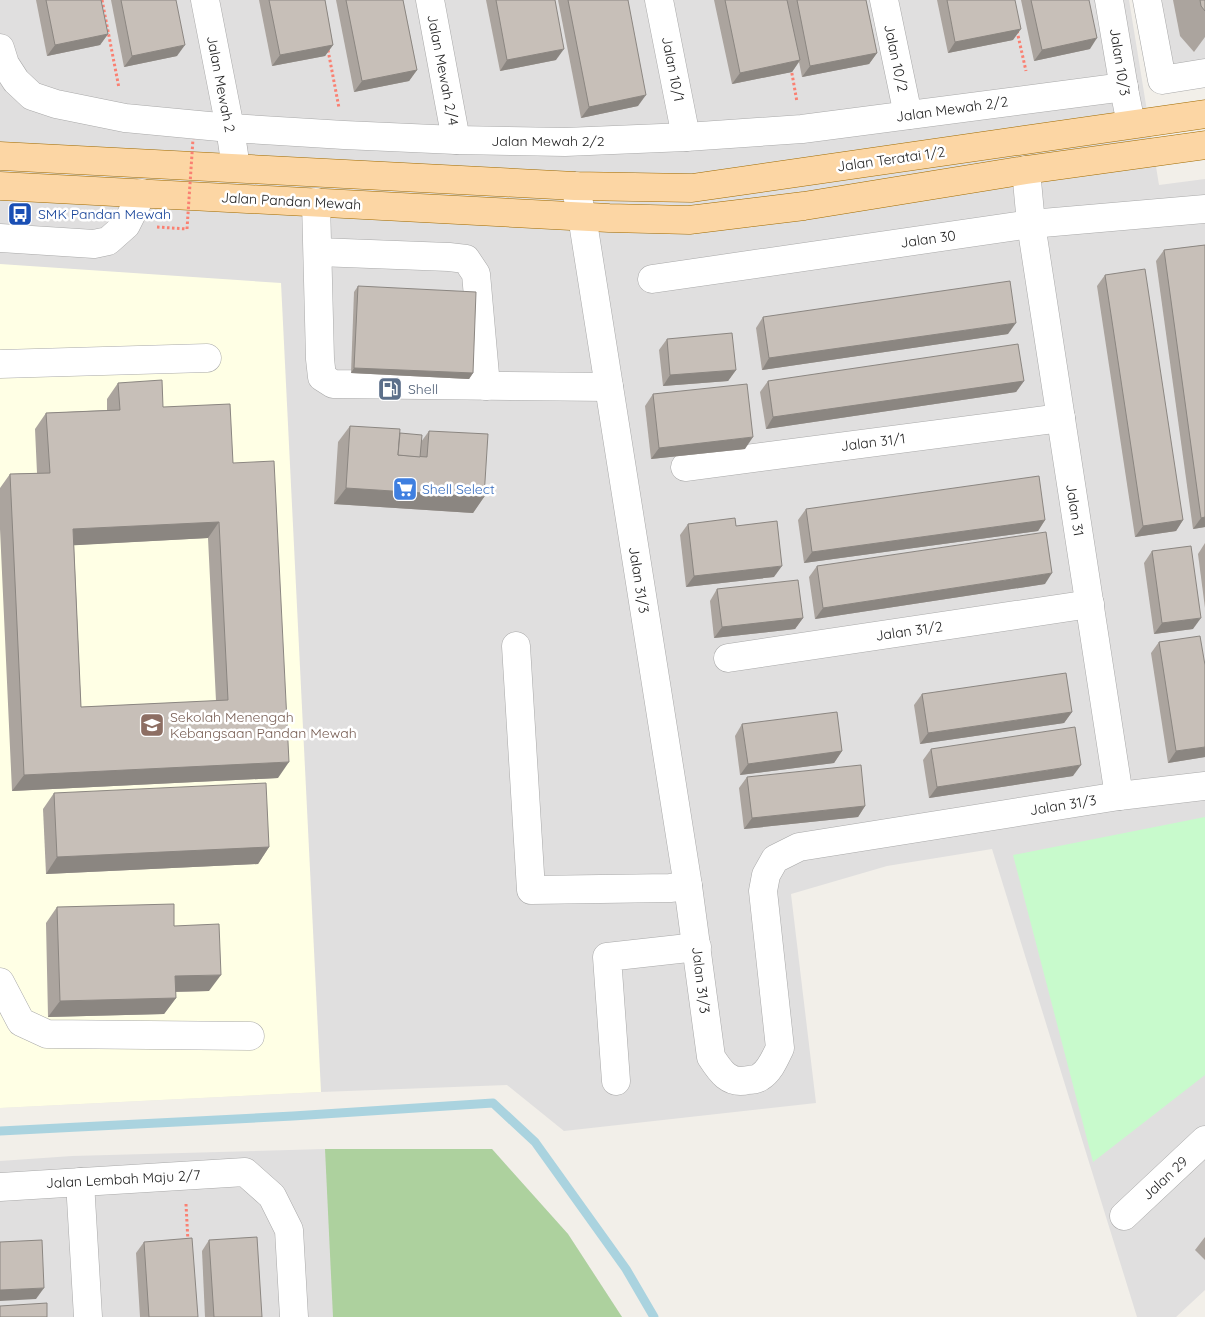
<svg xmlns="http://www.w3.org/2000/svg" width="1205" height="1317" font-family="Quicksand,sans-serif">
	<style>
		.residential { fill: #e0dfdf }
		.education { fill: #ffffe5 }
		.forest { fill: #add19e }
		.park { fill: #c8facc }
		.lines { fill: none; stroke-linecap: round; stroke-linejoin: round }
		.stream { stroke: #aad3df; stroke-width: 9 }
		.minor-casing { stroke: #a9a9a9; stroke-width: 29 }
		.major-casing { stroke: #a06b00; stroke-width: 29 }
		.path { stroke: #fa8072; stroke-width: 3; stroke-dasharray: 2.5 2.5; stroke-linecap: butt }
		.minor { stroke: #fff; stroke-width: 28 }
		.major { stroke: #fcd6a4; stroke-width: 28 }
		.path-bridge { stroke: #fa8072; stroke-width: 3; stroke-dasharray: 2.5 2.5; stroke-linecap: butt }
		.wall { fill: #aba49e; fill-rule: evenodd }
		.shaded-wall { fill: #8b8681 }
		.building { fill: #c7bfb8; stroke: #8b8681; fill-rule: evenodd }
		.labels { text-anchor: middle; stroke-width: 5; stroke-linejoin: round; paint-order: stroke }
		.street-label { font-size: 14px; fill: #222; stroke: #fff }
		.transit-label { font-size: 14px; fill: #164399; stroke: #fff; text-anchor: start }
		.service-label { font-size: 14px; fill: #4e5e75; stroke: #fff; text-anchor: start }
		.shop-label { font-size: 14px; fill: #366cbe; stroke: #fff; text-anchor: start }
		.education-label { font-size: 14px; fill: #785e54; stroke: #fff; text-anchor: start }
	</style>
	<rect width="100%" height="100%" fill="#f2efe9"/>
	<g class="residential">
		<polygon points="0,0 1129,0 1159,185 1205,179 1205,1290 1176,1317 1137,1317 992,849 887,866 791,894 816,1103 564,1131 507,1085 321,1092 0,1108"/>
		<polygon points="1137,0 1205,0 1205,81 1153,89"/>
		<polygon points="325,1149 492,1149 568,1234 622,1317 0,1317 0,1161 72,1156"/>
	</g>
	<polygon class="education" points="0,264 281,283 321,1092 0,1108"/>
	<polygon class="forest" points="325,1149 492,1149 568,1234 622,1317 333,1317"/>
	<polygon class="park" points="1205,817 1205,1075 1093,1162 1013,855"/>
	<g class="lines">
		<polyline class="stream" points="0,1131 293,1116 493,1103 535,1142 626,1269 654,1317"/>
		<defs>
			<g id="minor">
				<polyline points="205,0 230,128 236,168"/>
				<polyline points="430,0 456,140"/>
				<polyline points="659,0 686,137"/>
				<polyline points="884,0 908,115"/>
				<polyline points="1109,0 1125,94 1131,124"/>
				<polyline points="1147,0 1162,80 1205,73"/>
				<polyline points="0,48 5,64 16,81 32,96 56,104 125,118 230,128 344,135 456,140 565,142 686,137 802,129 1124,87"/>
				<polyline points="1026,170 1031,224 1119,796"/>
				<path d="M575 186 582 216 688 886 711 1057C720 1071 729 1085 748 1080 752 1080 757 1079 760 1077 770 1071 775 1058 780 1048L763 891 766 875 775 859 799 847 1119 796 1205 786"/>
				<polyline points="316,202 320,359 322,377 333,384 609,387"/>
				<polyline points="0,238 94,244 108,241 126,225 142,193"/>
				<polyline points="318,252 449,257 466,259 476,274 486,386"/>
				<polyline points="652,279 1031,224 1205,209"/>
				<polyline points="0,364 207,358"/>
				<polyline points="685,467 1061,418"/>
				<polyline points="516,646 531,890 670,888 688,886"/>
				<polyline points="728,658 1090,604"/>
				<polyline points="0,982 21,1022 47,1034 250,1036"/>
				<polyline points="616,1081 607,957 697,947"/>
				<polyline points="80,1182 88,1317"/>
				<polyline points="0,1187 245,1172 272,1196 289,1230 294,1317"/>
				<polyline points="1124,1216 1205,1140"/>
			</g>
			<g id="major">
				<polyline points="0,156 575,186 692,188 1205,114"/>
				<polyline points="0,186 609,218 689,220 804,206 1026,170 1205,145"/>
			</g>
		</defs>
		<use href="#minor" class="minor-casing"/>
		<use href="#major" class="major-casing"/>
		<g class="path">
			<polyline points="102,0 119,88"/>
			<polyline points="1017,31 1026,71"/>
			<polyline points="328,50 339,108"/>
			<polyline points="791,68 797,102"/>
			<polyline points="157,227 187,229"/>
			<polyline points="186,1204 188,1242"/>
		</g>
		<use href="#minor" class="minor"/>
		<use href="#major" class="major"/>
		<polyline class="path-bridge" points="187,229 193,139"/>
	</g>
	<g class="wall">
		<polygon points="36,0 101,0 108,34 100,45 47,56"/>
		<polygon points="111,0 176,0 177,56 124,67"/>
		<polygon points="259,0 325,0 333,45 325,56 272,66"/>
		<polygon points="336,0 403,0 417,70 409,81 354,92"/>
		<polygon points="486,0 555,0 556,60 500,71"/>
		<polygon points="558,0 628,0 638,106 581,118"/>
		<polygon points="714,0 866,0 877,53 869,64 802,77 799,62 792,72 732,84"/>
		<polygon points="937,0 1015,0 1013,40 948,53"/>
		<polygon points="1021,0 1089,0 1090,49 1034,61"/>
		<polygon points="1173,0 1205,0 1205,37 1194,52 1180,36"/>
		<polygon points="1205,245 1205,527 1193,529 1156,261 1164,250"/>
		<polygon points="1105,275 1183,520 1176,531 1135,537 1097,286"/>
		<polygon points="358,286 473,373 469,379 351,373 354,292"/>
		<polygon points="763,317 1008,334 762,370 756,328"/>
		<polygon points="667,339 736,370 728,381 663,386 659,350"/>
		<polygon points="768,381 1024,381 1016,392 766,429 760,392"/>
		<path d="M118 383 163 407 233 463 278 778 12 791 0 529V488L10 474 37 473 35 429 46 413 107 410V399ZM208 538 216 701 81 707 74 545Z"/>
		<polygon points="653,394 745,449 651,459 645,406"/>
		<polygon points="350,426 400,433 421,442 429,431 484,497 473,513 334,504 338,442"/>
		<polygon points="806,509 1045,520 1038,531 804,563 798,520"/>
		<polygon points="688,524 736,526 774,577 686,587 680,535"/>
		<polygon points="1205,543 1205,608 1198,554"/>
		<polygon points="1152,551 1193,629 1154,634 1144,563"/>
		<polygon points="817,566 1045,584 815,619 809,577"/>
		<polygon points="717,589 803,618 795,629 714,638 710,601"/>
		<polygon points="1159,642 1205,757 1168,763 1151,653"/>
		<polygon points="922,694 1072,712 1064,723 920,744 914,705"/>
		<polygon points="742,724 842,751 834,763 740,775 735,736"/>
		<polygon points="931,749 1073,776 929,798 923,760"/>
		<polygon points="747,777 865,806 858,817 744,829 739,788"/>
		<polygon points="54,793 269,847 258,864 46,874 43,809"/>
		<polygon points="57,907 174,926 209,991 175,992 176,998 164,1014 48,1017 46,923"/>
		<polygon points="1205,1237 1205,1260 1195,1250"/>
		<polygon points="209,1240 262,1317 205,1317 202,1251"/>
		<polygon points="144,1242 198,1317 140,1317 136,1253"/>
	</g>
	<g class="shaded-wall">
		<polygon points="1021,29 1013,40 948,53 955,42"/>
		<polygon points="108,34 100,45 47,56 55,45"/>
		<polygon points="1097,38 1090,49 1034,61 1042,50"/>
		<polygon points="185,45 177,56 124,67 132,56"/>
		<polygon points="333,45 325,56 272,66 280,55"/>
		<polygon points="564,49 556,60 500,71 507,60"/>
		<polygon points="877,53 869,64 802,77 810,66"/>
		<polygon points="800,60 792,72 732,84 740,73"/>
		<polygon points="417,70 409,81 354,92 362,81"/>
		<polygon points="646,95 638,106 581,118 589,107"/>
		<polygon points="1016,323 1008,334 762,370 769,358"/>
		<polygon points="354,368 473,373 469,379 351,373"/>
		<polygon points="736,370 728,381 663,386 670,375"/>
		<polygon points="1024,381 1016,392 766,429 773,417"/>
		<polygon points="753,437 745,449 651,459 659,448"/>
		<polygon points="346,488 484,497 473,513 334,504"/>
		<polygon points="1205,517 1205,527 1193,529 1201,518"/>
		<polygon points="1045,520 1038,531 804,563 812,552"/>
		<polygon points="1183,520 1176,531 1135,537 1143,526"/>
		<polygon points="219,522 208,538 61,546 73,529"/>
		<polygon points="782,566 774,577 686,587 694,576"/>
		<polygon points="1052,573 1045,584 815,619 823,608"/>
		<polygon points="803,618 795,629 714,638 722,627"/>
		<polygon points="1201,618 1193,629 1154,634 1162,623"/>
		<polygon points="1072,712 1064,723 920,744 928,733"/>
		<polygon points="1205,747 1205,757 1168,763 1176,751"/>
		<polygon points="842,751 834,763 740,775 748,764"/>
		<polygon points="289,762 278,778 12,791 24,775"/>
		<polygon points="1081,765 1073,776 929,798 937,787"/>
		<polygon points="865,806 858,817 744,829 752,818"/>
		<polygon points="269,847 258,864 46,874 57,857"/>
		<polygon points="221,975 209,991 163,992 175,976"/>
		<polygon points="176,998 164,1014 48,1017 60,1001"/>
		<polygon points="44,1288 36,1299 0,1301 0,1290"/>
	</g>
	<g class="building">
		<polygon points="46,0 101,0 108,34 55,45"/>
		<polygon points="121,0 176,0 185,45 132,56"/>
		<polygon points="269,0 325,0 333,45 280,55"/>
		<polygon points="346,0 403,0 417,70 362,81"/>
		<polygon points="496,0 555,0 564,49 507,60"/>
		<polygon points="568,0 628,0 646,95 589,107"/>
		<polygon points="725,0 787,0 800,60 740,73"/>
		<polygon points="797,0 866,0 877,53 810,66"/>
		<polygon points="947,0 1015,0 1021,29 955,42"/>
		<polygon points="1031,0 1089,0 1097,38 1042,50"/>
		<polygon points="1200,0 1205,0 1205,11 1201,6"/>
		<polygon points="1205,245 1205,517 1201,518 1164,250"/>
		<polygon points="1145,269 1183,520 1143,526 1105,275"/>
		<polygon points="1010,281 1016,323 769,358 763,317"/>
		<polygon points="358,286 476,292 473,373 354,368"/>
		<polygon points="732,333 736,370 670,375 667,339"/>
		<polygon points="1018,344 1024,381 773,417 768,381"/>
		<path d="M162 380 163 407 230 404 233 463 274 461 289 762 24 775 10 474 50 473 46 413 120 410 118 383ZM219 522 228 700 81 707 73 529Z"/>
		<polygon points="747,384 753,437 659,448 653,394"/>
		<polygon points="350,426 400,429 398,455 427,457 429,431 488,434 484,497 346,488"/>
		<polygon points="400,433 422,435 420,457 398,455"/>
		<polygon points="1039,476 1045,520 812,552 806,509"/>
		<polygon points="735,518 736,526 777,521 782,566 694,576 688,524"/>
		<polygon points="1046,532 1052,573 823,608 817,566"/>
		<polygon points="1191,546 1201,618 1162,623 1152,551"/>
		<polygon points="798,580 803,618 722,627 717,589"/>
		<polygon points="1200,636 1205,665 1205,747 1176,751 1159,642"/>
		<polygon points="1066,673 1072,712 928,733 922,694"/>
		<polygon points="837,712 842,751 748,764 742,724"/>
		<polygon points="1075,727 1081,765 937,787 931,749"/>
		<polygon points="861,765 865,806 752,818 747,777"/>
		<polygon points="266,783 269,847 57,857 54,793"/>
		<polygon points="174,904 174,926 219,924 221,975 175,976 176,998 60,1001 57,907"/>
		<polygon points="257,1237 262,1317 214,1317 209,1240"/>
		<polygon points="192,1238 198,1317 149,1317 144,1242"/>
		<polygon points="42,1240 44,1288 0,1290 0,1242"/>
		<polygon points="47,1303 47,1317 0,1317 0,1306"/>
	</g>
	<defs>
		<symbol id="bus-square" viewBox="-11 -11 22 22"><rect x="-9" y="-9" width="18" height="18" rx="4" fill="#1a4fb4" stroke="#fff"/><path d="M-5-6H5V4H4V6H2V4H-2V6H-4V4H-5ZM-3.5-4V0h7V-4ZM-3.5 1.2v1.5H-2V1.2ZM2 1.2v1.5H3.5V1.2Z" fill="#fff"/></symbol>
		<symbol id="fuel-square" viewBox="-11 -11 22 22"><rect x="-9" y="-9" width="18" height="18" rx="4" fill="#5c6f8a" stroke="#fff"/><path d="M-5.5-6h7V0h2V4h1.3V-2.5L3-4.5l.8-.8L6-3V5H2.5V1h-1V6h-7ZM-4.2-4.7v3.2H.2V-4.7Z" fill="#fff"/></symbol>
		<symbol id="supermarket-square" viewBox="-11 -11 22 22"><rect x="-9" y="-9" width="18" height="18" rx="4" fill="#3f7fe0" stroke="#fff"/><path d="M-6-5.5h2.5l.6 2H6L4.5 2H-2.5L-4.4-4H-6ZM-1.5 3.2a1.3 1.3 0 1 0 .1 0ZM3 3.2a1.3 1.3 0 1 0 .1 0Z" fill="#fff"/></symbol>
		<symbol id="school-square" viewBox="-11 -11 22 22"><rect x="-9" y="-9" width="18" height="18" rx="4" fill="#8d6e63" stroke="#fff"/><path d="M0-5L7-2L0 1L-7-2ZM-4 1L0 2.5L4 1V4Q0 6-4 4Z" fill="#fff"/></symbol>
	</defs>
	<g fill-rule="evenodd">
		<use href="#bus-square" x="6" y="200" width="28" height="28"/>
		<use href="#fuel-square" x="376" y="375" width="28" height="28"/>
		<use href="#supermarket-square" x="391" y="475" width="28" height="28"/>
		<use href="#school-square" x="138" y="711" width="28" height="28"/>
	</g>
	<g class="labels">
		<g class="street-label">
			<text transform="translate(896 58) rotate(78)" y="5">Jalan 10/2</text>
			<text transform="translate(1120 62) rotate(81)" y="5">Jalan 10/3</text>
			<text transform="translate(673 69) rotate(79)" y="5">Jalan 10/1</text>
			<text transform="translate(443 70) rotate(79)" y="5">Jalan Mewah 2/4</text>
			<text transform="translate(221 84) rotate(79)" y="5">Jalan Mewah 2</text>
			<text transform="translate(952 109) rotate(-8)" y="5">Jalan Mewah 2/2</text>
			<text x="548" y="146">Jalan Mewah 2/2</text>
			<text transform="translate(891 159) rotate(-8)" y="5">Jalan Teratai 1/2</text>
			<text transform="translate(291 201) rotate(3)" y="5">Jalan Pandan Mewah</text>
			<text transform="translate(928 239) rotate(-8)" y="5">Jalan 30</text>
			<text transform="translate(873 442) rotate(-7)" y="5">Jalan 31/1</text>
			<text transform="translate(1075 510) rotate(81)" y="5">Jalan 31</text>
			<text transform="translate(639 580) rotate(81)" y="5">Jalan 31/3</text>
			<text transform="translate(909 631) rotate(-8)" y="5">Jalan 31/2</text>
			<text transform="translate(1063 805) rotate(-9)" y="5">Jalan 31/3</text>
			<text transform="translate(701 980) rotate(83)" y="5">Jalan 31/3</text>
			<text transform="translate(1165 1178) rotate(-43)" y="5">Jalan 29</text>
			<text transform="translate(123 1179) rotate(-3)" y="5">Jalan Lembah Maju 2/7</text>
		</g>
		<g class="transit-label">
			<text x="38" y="219">SMK Pandan Mewah</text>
		</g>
		<g class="service-label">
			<text x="408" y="394">Shell</text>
		</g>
		<g class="shop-label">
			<text x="422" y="494">Shell Select</text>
		</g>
		<g class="education-label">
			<text x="170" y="722">Sekolah Menengah<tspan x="170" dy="16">Kebangsaan Pandan Mewah</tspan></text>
		</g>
	</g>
</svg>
